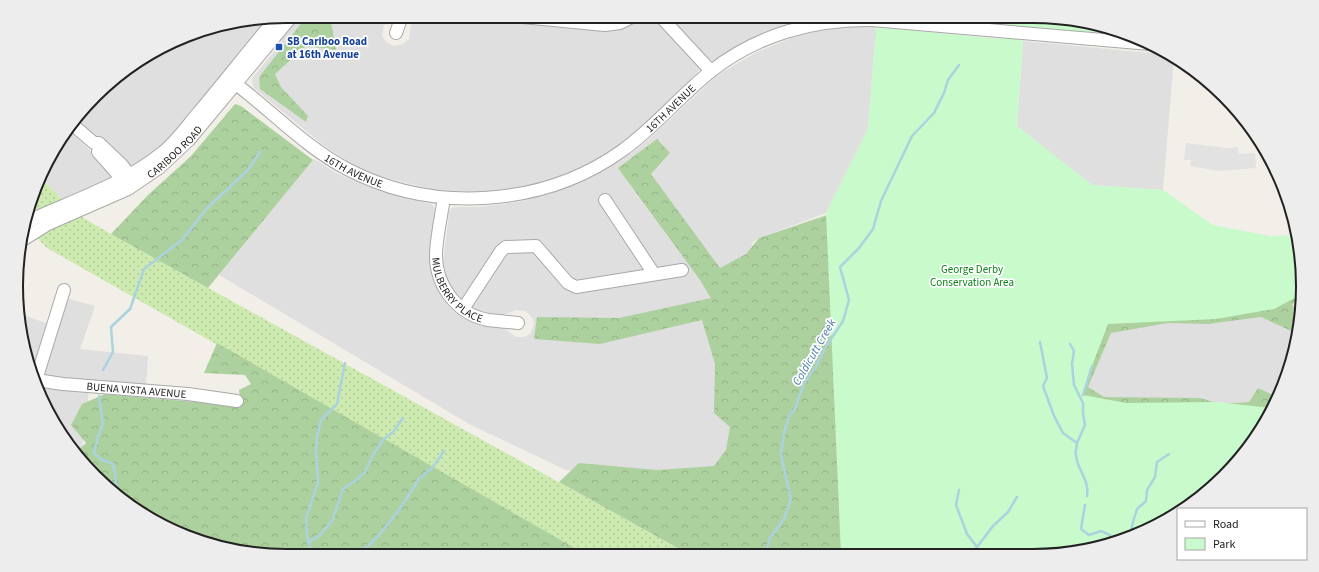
<svg xmlns="http://www.w3.org/2000/svg" width="1319" height="572" font-family="'Source Sans 3',sans-serif">
	<style>
		.residential { fill: #e0dfdf }
		.grass { fill: url(#grass-dots) }
		.forest { fill: url(#forest-crowns) }
		.park { fill: #c8facc }
		.parking { fill: #e2e2e2 }
		.lines { fill: none; stroke-linecap: round; stroke-linejoin: round }
		.stream { stroke: #aad3df; stroke-width: 2.5 }
		.minor-casing { stroke: #a9a9a9; stroke-width: 14 }
		.minor { stroke: #fff; stroke-width: 12 }
		.transit-dot { fill: #1a4fb4; stroke: #fff; stroke-width: 1.5 }
		.labels { text-anchor: middle; stroke-width: 3.5; stroke-linejoin: round; paint-order: stroke }
		.transit-label { font-size: 11px; font-weight: bold; fill: #164399; stroke: #fff; text-anchor: start }
		.street-label { font-size: 11px; fill: #222; stroke: #fff }
		.park-label { font-size: 11px; fill: #0c8416; stroke: #fff }
		.water-label { font-size: 12px; font-style: italic; fill: #4a7aab; stroke: #fff }
		.rim { fill: none; stroke: #222; stroke-width: 2 }
	</style>
	<defs>
		<pattern id="grass-dots" width="8" height="8" patternUnits="userSpaceOnUse"><rect width="8" height="8" fill="#cdebb0"/><path d="M2 2h.1M6 6h.1" fill="none" stroke="#b0c997" stroke-width="1.8" stroke-linecap="round"/></pattern>
		<pattern id="forest-crowns" width="20" height="18" patternUnits="userSpaceOnUse"><rect width="20" height="18" fill="#add19e"/><path d="M2 6a3 3 0 1 1 6 0M12 15a3 3 0 1 1 6 0" fill="none" stroke="#95b388"/></pattern>
	</defs>
	<rect width="100%" height="100%" fill="#f2efe9"/>
	<g class="residential">
		<polygon points="299,16 391,16 384,26 382,35 386,42 394,46 403,44 409,39 411,23 415,16 454,16 600,30 631,24 643,16 652,16 698,63 700,68 698,72 675,96 639,130 613,149 596,160 560,176 544,181 510,189 475,192 435,190 375,175 347,161 323,145 254,88 252,81 253,77 276,49 285,33"/>
		<polygon points="667,16 824,16 794,22 762,34 743,43 716,60 713,61 707,57"/>
		<polygon points="270,19 163,146 135,165 128,165 103,142 77,121 108,83 151,52 199,30"/>
		<polygon points="843,27 876,27 868,129 826,213 759,238 753,242 749,255 736,457 704,480 566,470 469,424 219,275 314,159 338,174 374,189 409,199 432,204 435,209 430,253 431,273 433,281 441,296 452,310 464,319 479,325 504,328 516,337 524,337 530,334 534,325 533,319 526,311 517,310 503,315 483,313 466,304 460,299 451,287 445,276 443,264 449,213 451,208 455,207 479,207 518,202 550,194 580,182 607,169 632,153 651,137 710,82 721,73 757,52 791,38 823,30"/>
		<polygon points="1023,41 1172,55 1174,57 1163,190 1092,185 1017,126"/>
		<polygon points="69,130 109,169 111,174 110,179 64,201 42,179 52,151"/>
		<polygon points="1302,294 1301,321 1289,373 1271,408 1216,402 1126,403 1083,395 1108,324"/>
		<polygon points="66,298 95,306 80,349 148,356 146,386 89,390 81,456 52,421 30,373 18,321 19,313 58,328"/>
	</g>
	<g class="grass">
		<polygon points="42,179 64,201 27,218"/>
		<polygon points="80,216 111,234 690,555 587,555 47,248 36,237"/>
	</g>
	<g class="forest">
		<polygon points="307,16 330,16 336,50 306,46 275,74 281,87 308,116 306,122 260,89 259,77"/>
		<polygon points="875,33 1017,52 1007,129 1074,186 1197,226 1302,269 1301,299 1292,304 1300,322 1298,334 1261,317 1208,324 1168,323 1111,333 1088,387 1104,397 1200,398 1220,404 1249,402 1258,388 1273,395 1281,389 1257,436 1198,500 1182,509 1178,509 1178,511 1137,535 1068,554 690,555 559,482 579,463 657,470 714,466 726,450 730,427 714,413 715,364 702,320 600,344 534,339 537,317 619,318 711,298 700,280 618,168 657,139 670,153 651,174 720,268 746,254 759,238 827,215 870,128 877,50"/>
		<polygon points="235,104 241,106 313,160 208,288 111,234 148,195 191,156"/>
		<polygon points="217,343 587,555 286,556 199,542 151,520 108,489 77,451 86,443 71,425 82,404 105,394 241,406 239,390 251,384 245,375 204,373"/>
	</g>
	<g class="park">
		<polygon points="907,16 1033,16 1120,30 1132,36 1119,36"/>
		<polygon points="876,27 1001,39 1006,37 1023,41 1017,126 1092,185 1163,190 1213,225 1270,236 1297,235 1302,269 1302,294 1274,309 1216,319 1108,324 1092,366 1083,395 1126,403 1216,402 1271,408 1257,436 1198,500 1182,509 1178,509 1178,511 1137,535 1068,554 841,554 826,213 868,129"/>
	</g>
	<polygon class="parking" points="1186,143 1227,148 1238,147 1239,154 1255,153 1256,168 1219,171 1190,166 1191,160 1184,160"/>
	<g class="lines">
		<g class="stream">
			<path d="M1040 342 1047 378 1043 386 1054 416 1063 433 1077 443C1077 447 1075 452 1076 456 1078 471 1090 481 1087 496"/>
			<polyline points="1070,344 1074,351 1072,364 1074,385 1083,403 1083,413 1085,425 1077,443"/>
			<polyline points="103,370 113,352 111,327 130,309 144,269 182,240 207,208 247,171 261,151"/>
			<polyline points="1083,395 1092,366"/>
			<polyline points="99,396 103,424 98,437 94,453 102,460 112,463 115,472 116,485 124,498 132,506"/>
			<polyline points="959,490 956,505 967,534 977,547"/>
			<polyline points="1085,505 1081,529 1089,535 1101,531 1110,535 1112,542"/>
			<polyline points="1132,537 1131,531 1133,522 1137,509 1146,501 1147,490 1155,477 1157,462 1169,454"/>
			<polyline points="308,543 320,535 332,521 343,489 356,480 365,472 374,453 384,439 393,432 403,418"/>
			<polyline points="974,554 977,547 993,526 1008,512 1017,497"/>
			<polyline points="765,555 770,538 784,519 791,499 781,456 784,433 790,414 795,409 804,383 816,367 825,348 843,321 849,300 840,267 859,248 873,229 881,201 912,136 934,113 944,93 948,80 959,65"/>
			<polyline points="312,556 310,550 307,534 306,518 318,483 316,452 317,437 321,420 337,404 345,363"/>
			<polyline points="356,556 365,549 379,535 399,510 419,479 433,467 444,451"/>
		</g>
		<defs>
			<g id="minor">
				<polyline points="512,16 605,25 620,23 634,16"/>
				<polyline points="660,16 711,71"/>
				<polyline points="396,33 402,16"/>
				<path id="s1" d="M228 78C268 107 303 146 347 169 433 214 544 207 623 150 655 127 680 96 710 72 756 35 814 19 872 20L1150 44"/>
				<polyline points="73,125 94,143 99,143 122,165 133,180"/>
				<polyline points="98,152 115,171 126,186"/>
				<path id="s2" d="M444 198C441 217 437 235 436 253 435 284 456 314 488 320 497 321 508 322 518 323"/>
				<polyline points="605,200 654,274"/>
				<path d="M25 224 37 217C80 198 126 182 162 153 176 142 187 126 199 112 225 81 250 49 276 18"/>
				<path id="s3" d="M21 241 48 224 128 189 159 168 189 140 292 16"/>
				<polyline points="463,309 501,251 506,247 536,246 568,283 576,287 682,270"/>
				<path id="s4" d="M36 380 63 384 188 394 237 401"/>
				<polyline points="35,383 64,290"/>
			</g>
		</defs>
		<use href="#minor" class="minor-casing"/>
		<use href="#minor" class="minor"/>
	</g>
	<rect class="transit-dot" x="275" y="43" width="8" height="8" rx="2"/>
	<g class="labels">
		<g class="transit-label">
			<text x="287" y="45">SB Cariboo Road<tspan x="287" dy="13">at 16th Avenue</tspan></text>
		</g>
		<g class="street-label">
			<text dy="4" stroke="none"><textPath href="#s1" startOffset="504">16TH AVENUE</textPath></text>
			<text dy="4" stroke="none"><textPath href="#s3" startOffset="179">CARIBOO ROAD</textPath></text>
			<text dy="4" stroke="none"><textPath href="#s1" startOffset="157">16TH AVENUE</textPath></text>
			<text dy="4" stroke="none"><textPath href="#s2" startOffset="101">MULBERRY PLACE</textPath></text>
			<text dy="4" stroke="none"><textPath href="#s4" startOffset="101">BUENA VISTA AVENUE</textPath></text>
		</g>
		<g class="park-label">
			<text x="972" y="273">George Derby<tspan x="972" dy="13">Conservation Area</tspan></text>
		</g>
		<g class="water-label">
			<text transform="translate(814 352) rotate(-60)" y="4">Coldicutt Creek</text>
		</g>
	</g>
	<path d="M0 0H1319V572H0ZM286 23H1033A263 263 0 0 1 1296 286V286A263 263 0 0 1 1033 549H286A263 263 0 0 1 23 286V286A263 263 0 0 1 286 23Z" fill="#ededed" fill-rule="evenodd"/>
	<path class="rim" d="M286 23H1033A263 263 0 0 1 1296 286V286A263 263 0 0 1 1033 549H286A263 263 0 0 1 23 286V286A263 263 0 0 1 286 23Z"/>
	<rect x="1177" y="508" width="130" height="52" fill="#ffffff" stroke="#a7a7a7"/>
	<rect x="1185" y="521" width="20" height="6" fill="#ffffff" stroke="#a7a7a7"/>
	<text x="1213" y="528" font-size="12" fill="#222222">Road</text>
	<rect x="1185" y="538" width="20" height="12" fill="#c8facc" stroke="#a7a7a7"/>
	<text x="1213" y="548" font-size="12" fill="#222222">Park</text>
</svg>
